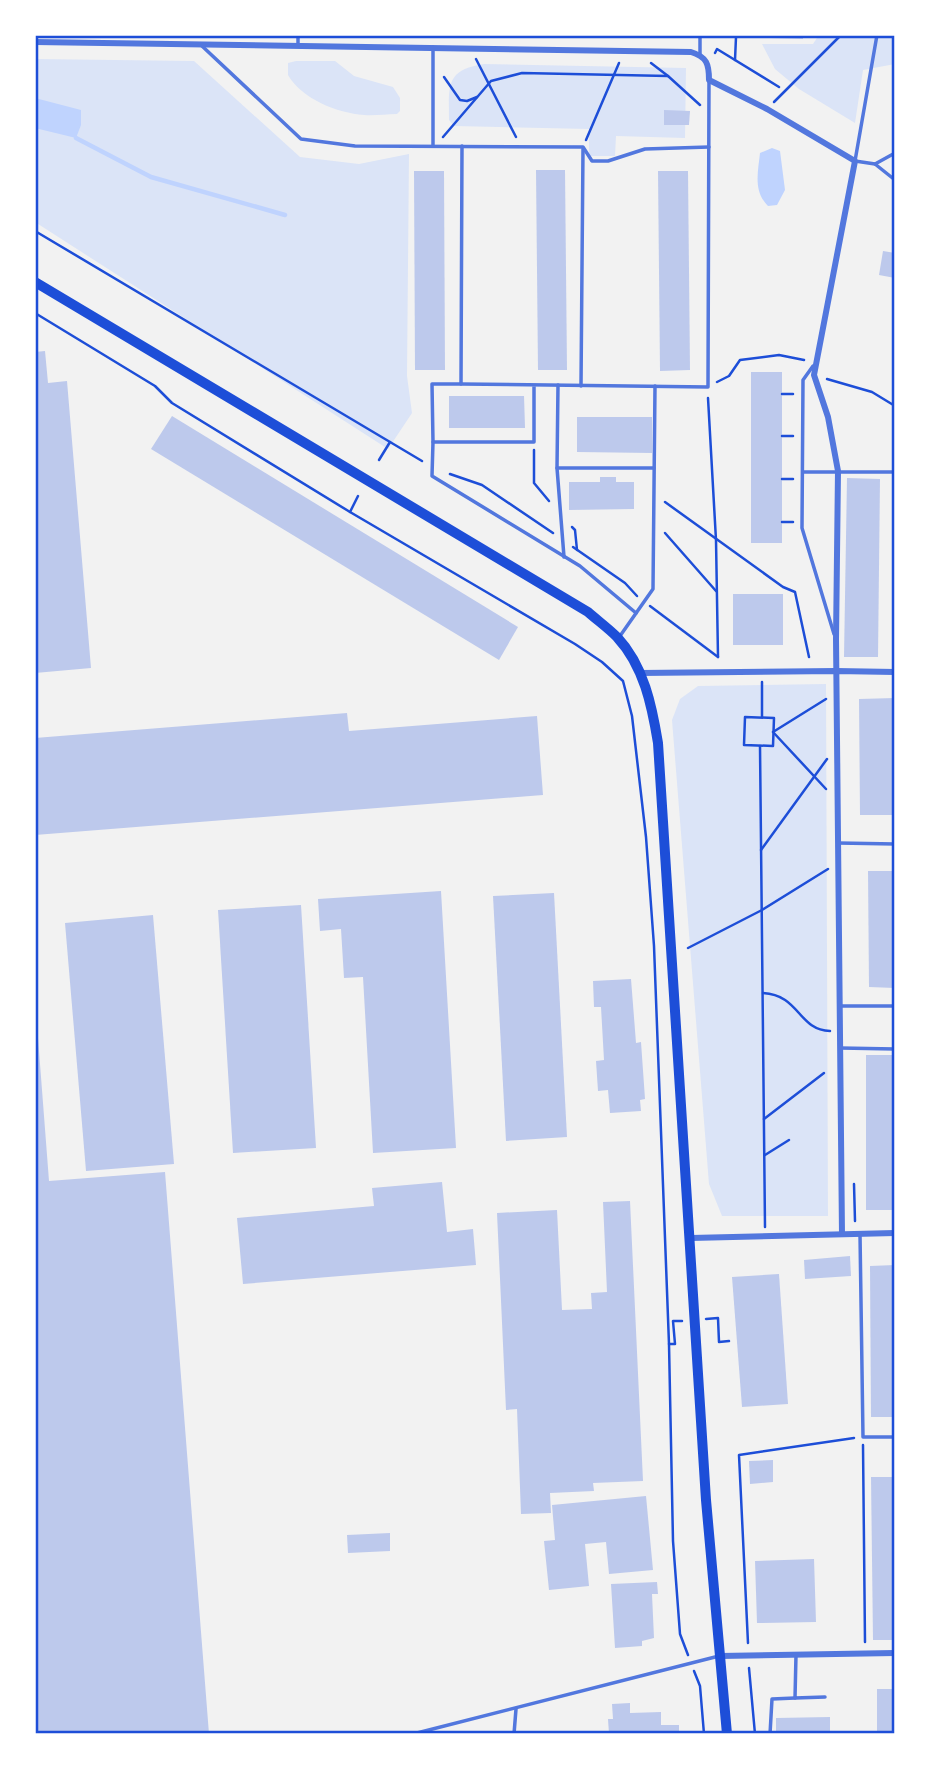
<svg xmlns="http://www.w3.org/2000/svg" width="930" height="1769" font-family="'DejaVu Sans',sans-serif">
	<style>
		.green { fill: #dbe4f7 }
		.water { fill: #bfd3fe }
		.lines { fill: none; stroke-linecap: round; stroke-linejoin: round }
		.stream { stroke: #bfd3fe; stroke-width: 4.5 }
		.building { fill: #bdc9ec }
		.path { stroke: #1d4ed8; stroke-width: 2.5 }
		.service { stroke: #5277de; stroke-width: 3.5 }
		.minor { stroke: #5277de; stroke-width: 6 }
		.trunk { stroke: #1d4ed8; stroke-width: 10 }
		.neatline { fill: none; stroke: #1d4ed8; stroke-width: 2.5 }
	</style>
	<rect width="100%" height="100%" fill="#f2f2f2"/>
	<g class="green">
		<polygon points="819,35 895,35 895,64 863,70 855,123 799,89 775,69 762,44 813,44"/>
		<polygon points="35,59 194,61 300,157 359,164 409,154 407,376 412,413 388,449 35,222"/>
		<path d="M296 61H335L354 76 393 87 400 98V111L397 114C386 114 374 116 364 115 337 113 302 99 288 75V63Z"/>
		<path d="M484 64 686 68 685 138 616 136 615 156H589V129L454 126 449 120C449 86 445 70 484 64Z"/>
		<polygon points="826,684 828,1216 722,1216 709,1184 672,720 680,699 698,686"/>
	</g>
	<g class="water">
		<polygon points="35,98 81,110 81,125 76,138 35,128"/>
		<path d="M772 148 780 151 785 190 777 205 768 206C753 191 758 172 760 153Z"/>
	</g>
	<g class="lines">
		<polyline class="stream" points="76,138 151,177 285,215"/>
	</g>
	<g class="building">
		<polygon points="731,35 803,35 803,39 731,37"/>
		<polygon points="664,110 690,111 689,125 664,125"/>
		<polygon points="536,170 565,170 567,370 538,370"/>
		<polygon points="414,171 444,171 445,370 415,370"/>
		<polygon points="658,171 688,171 690,370 660,371"/>
		<polygon points="883,251 895,253 895,278 879,275"/>
		<polygon points="45,351 48,383 67,381 91,668 35,673 35,352"/>
		<rect x="751" y="372" width="31" height="171"/>
		<polygon points="449,396 524,396 525,428 449,428"/>
		<polygon points="172,416 518,627 499,660 151,449"/>
		<polygon points="577,417 652,417 652,453 577,452"/>
		<polygon points="600,477 616,477 616,482 634,482 634,509 569,510 569,482 600,482"/>
		<polygon points="847,478 880,479 878,657 844,657"/>
		<rect x="733" y="594" width="50" height="51"/>
		<polygon points="895,698 895,727 893,727 895,815 860,815 859,699"/>
		<polygon points="347,713 349,731 537,716 543,795 35,835 35,738"/>
		<polygon points="868,871 895,871 895,988 869,987"/>
		<polygon points="441,891 456,1148 373,1153 363,977 344,978 341,929 320,931 318,899"/>
		<polygon points="554,893 567,1137 506,1141 493,896"/>
		<polygon points="301,905 316,1148 233,1153 218,910"/>
		<polygon points="153,915 174,1164 86,1171 65,923"/>
		<polygon points="631,979 636,1043 641,1042 645,1099 640,1100 641,1111 610,1113 608,1090 598,1091 596,1061 604,1060 601,1007 594,1007 593,981"/>
		<polygon points="35,1025 37,1025 49,1181 165,1172 209,1734 35,1734"/>
		<rect x="866" y="1055" width="29" height="155"/>
		<polygon points="442,1182 447,1232 473,1229 476,1265 243,1284 237,1218 374,1206 372,1188"/>
		<polygon points="630,1201 643,1481 593,1483 594,1491 550,1493 551,1513 521,1514 517,1409 506,1410 497,1213 557,1210 562,1310 592,1309 591,1293 607,1292 603,1202"/>
		<polygon points="850,1256 851,1276 805,1279 804,1260"/>
		<polygon points="895,1265 895,1417 871,1417 870,1266"/>
		<polygon points="779,1274 788,1404 742,1407 732,1277"/>
		<polygon points="773,1460 773,1482 750,1484 749,1461"/>
		<polygon points="871,1477 895,1477 895,1640 873,1640"/>
		<polygon points="646,1496 653,1570 609,1574 606,1542 585,1544 589,1586 549,1590 544,1541 555,1540 552,1505"/>
		<polygon points="390,1533 390,1551 348,1553 347,1535"/>
		<polygon points="814,1559 816,1622 757,1623 755,1561"/>
		<polygon points="657,1582 658,1594 652,1594 654,1638 642,1641 642,1646 615,1648 611,1584"/>
		<rect x="877" y="1689" width="18" height="45"/>
		<polygon points="630,1703 630,1713 661,1712 661,1725 679,1725 679,1734 609,1734 608,1719 613,1719 612,1704"/>
		<polygon points="830,1717 830,1734 776,1734 776,1718"/>
	</g>
	<g class="lines">
		<g class="path">
			<polyline points="715,53 717,49 779,87"/>
			<polyline points="476,59 516,137"/>
			<polyline points="735,60 736,37"/>
			<polyline points="651,63 668,76"/>
			<polyline points="444,77 460,100 467,101 477,97"/>
			<polyline points="774,102 841,35"/>
			<polyline points="443,137 491,81 522,73 668,76 700,105"/>
			<polyline points="586,140 619,63"/>
			<polyline points="35,231 422,461"/>
			<polyline points="35,313 155,386 172,403 350,512 575,644 602,662 623,681 632,716 646,837 654,946 669,1344 673,1541 680,1634 688,1655"/>
			<polyline points="827,379 872,392 895,406"/>
			<polyline points="717,382 729,376 740,360 779,355 804,360"/>
			<polyline points="782,394 793,394"/>
			<polyline points="708,398 716,540 718,657"/>
			<polyline points="782,436 793,436"/>
			<polyline points="534,450 534,483 549,501"/>
			<polyline points="379,460 390,442"/>
			<polyline points="450,474 482,485 553,533"/>
			<polyline points="782,479 793,479"/>
			<polyline points="665,502 783,587 795,592 809,657"/>
			<polyline points="350,512 358,496"/>
			<polyline points="782,522 793,522"/>
			<polyline points="572,527 575,530 577,550"/>
			<polyline points="665,533 716,591"/>
			<polyline points="573,547 625,583 637,596"/>
			<polyline points="650,606 718,657"/>
			<polyline points="762,682 762,717"/>
			<polygon points="745,717 774,718 773,746 744,745"/>
			<polyline points="760,746 765,1227"/>
			<polyline points="826,789 773,732 826,699"/>
			<polyline points="761,850 827,759"/>
			<polyline points="688,948 762,910 828,869"/>
			<path d="M763 993C800 995 798 1030 830 1031"/>
			<polyline points="764,1119 824,1073"/>
			<polyline points="765,1155 789,1140"/>
			<polyline points="854,1184 855,1221"/>
			<polyline points="706,1319 718,1318 719,1342 729,1341"/>
			<polyline points="669,1344 675,1344 673,1321 682,1321"/>
			<polyline points="863,1445 865,1642"/>
			<polyline points="748,1643 739,1455 854,1438"/>
			<polyline points="749,1668 755,1734"/>
			<polyline points="694,1671 700,1686 704,1734"/>
		</g>
		<g class="service">
			<polyline points="877,35 855,161 875,164 895,180"/>
			<polyline points="298,45 298,35"/>
			<polyline points="202,46 301,139 355,146 583,147 592,161 608,161 645,149 709,147"/>
			<polyline points="433,47 433,146"/>
			<polyline points="700,54 700,35"/>
			<polyline points="875,164 895,153"/>
			<polyline points="813,366 803,380 802,528 834,634"/>
			<polyline points="461,384 462,146"/>
			<polyline points="534,385 534,442 433,442 432,384 461,384 708,387 709,80"/>
			<polyline points="558,385 557,468 564,557"/>
			<polyline points="581,386 583,149"/>
			<polyline points="433,442 432,476 580,566 636,613"/>
			<polyline points="557,468 654,468"/>
			<polyline points="803,472 895,472"/>
			<polyline points="620,636 653,589 655,386"/>
			<polyline points="838,843 895,844"/>
			<polyline points="841,1006 895,1006"/>
			<polyline points="840,1048 895,1049"/>
			<polyline points="860,1234 863,1437 895,1437"/>
			<polyline points="796,1655 795,1698 825,1697"/>
			<polyline points="413,1734 719,1656"/>
			<polyline points="514,1734 516,1709"/>
			<polyline points="770,1734 772,1699 795,1698"/>
		</g>
		<g class="minor">
			<path d="M35 42 691 52C707 57 709 64 709 80L767 109 855 161 814 375 828 417 838 471 836 639 842 1234"/>
			<polyline points="640,673 836,671 895,672"/>
			<polyline points="691,1238 895,1233"/>
			<polyline points="720,1656 895,1653"/>
		</g>
		<path class="trunk" d="M35 282 588 612C597 620 608 628 617 637 644 666 652 706 658 743L706 1500 727 1734"/>
	</g>
	<rect width="930" height="1769" fill="none" stroke="#ffffff" stroke-width="74"/>
	<rect x="37" y="37" width="856" height="1695" class="neatline"/>
</svg>
